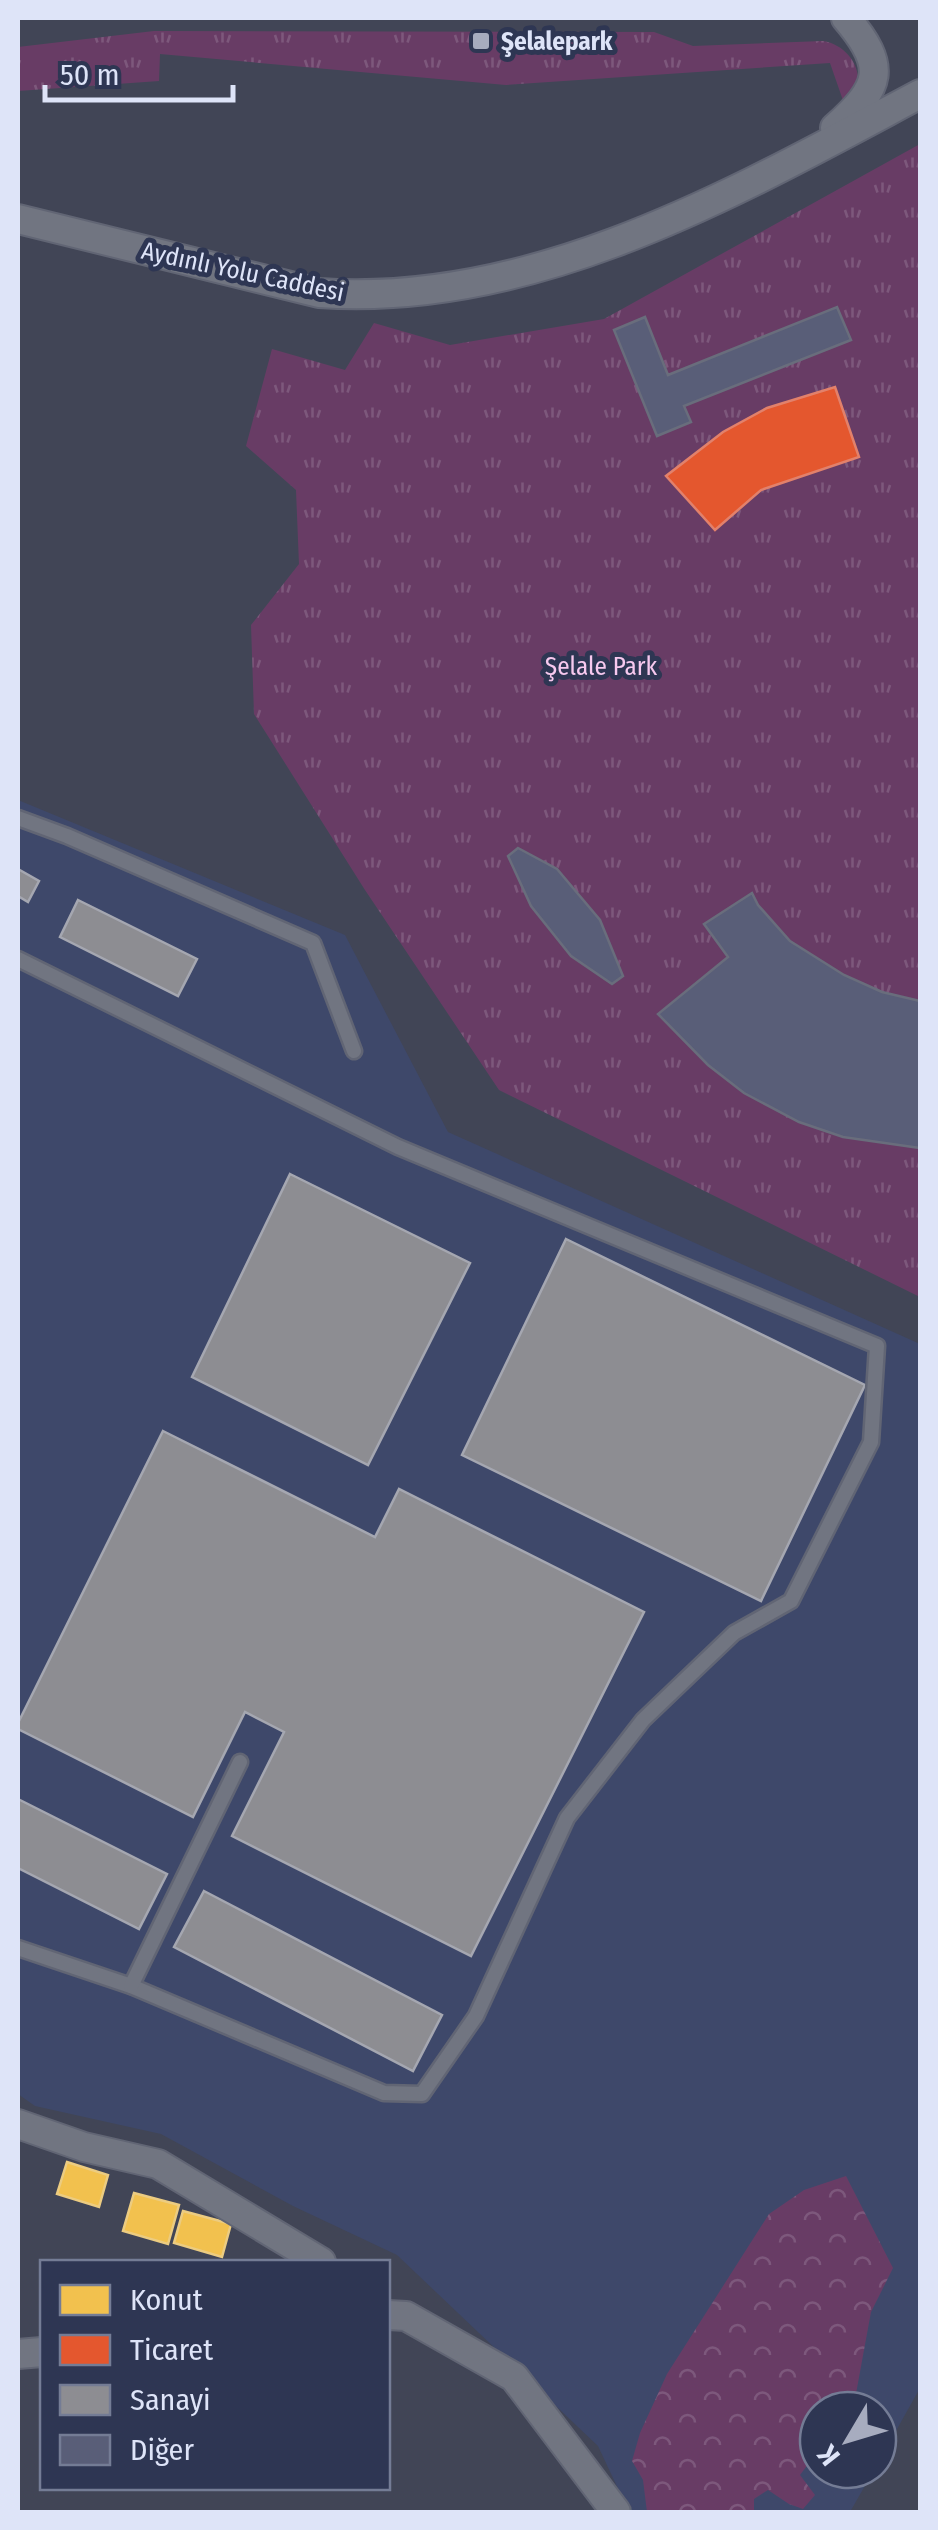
<svg xmlns="http://www.w3.org/2000/svg" width="938" height="2530" font-family="'Fira Sans Condensed',sans-serif">
	<style>
		.built { fill: #3e486a }
		.grass { fill: url(#grass-tufts) }
		.forest { fill: url(#forest-crowns) }
		.homes { fill: #f2c14e; stroke: #eccc81; stroke-width: 2.5 }
		.shops { fill: #e4572e; stroke: #e2816b; stroke-width: 2.5 }
		.industry { fill: #8d8d92; stroke: #a5a7b1; stroke-width: 2.5 }
		.building { fill: #595e78; stroke: #696d7c; stroke-width: 2.5 }
		.lines { fill: none; stroke-linecap: round; stroke-linejoin: round }
		.service-casing { stroke: #616574; stroke-width: 19 }
		.minor-casing { stroke: #616574; stroke-width: 32 }
		.service { stroke: #717581; stroke-width: 14 }
		.minor { stroke: #717581; stroke-width: 28 }
		.poi-dot { fill: #a7acbf; stroke: #2e3653; stroke-width: 4 }
		.labels { text-anchor: middle; stroke-width: 10; stroke-linejoin: round; paint-order: stroke }
		.poi-label { font-size: 25px; font-weight: bold; fill: #dee4f8; stroke: #2e3653; text-anchor: start }
		.street-label { font-size: 25px; fill: #dee4f8; stroke: #2e3653 }
		.park-label { font-size: 25px; fill: #f7c9ef; stroke: #2e3653 }
	</style>
	<defs>
		<pattern id="grass-tufts" width="24" height="20" patternUnits="userSpaceOnUse" patternTransform="scale(2.5)"><rect width="24" height="20" fill="#683c65"/><path d="M3 7l-1-3M5 7V3M7 7l1-3M15 17l-1-3M17 17v-4M19 17l1-3" fill="none" stroke="#7d587c"/></pattern>
		<pattern id="forest-crowns" width="20" height="18" patternUnits="userSpaceOnUse" patternTransform="scale(2.5)"><rect width="20" height="18" fill="#683c65"/><path d="M2 6a3 3 0 1 1 6 0M12 15a3 3 0 1 1 6 0" fill="none" stroke="#7d587c"/></pattern>
	</defs>
	<rect width="100%" height="100%" fill="#414556"/>
	<polygon class="built" points="18,800 345,935 448,1132 920,1344 920,2388 878,2463 878,2410 818,2410 818,2470 874,2470 850,2512 629,2512 598,2446 397,2255 293,2206 161,2134 35,2106 18,2094"/>
	<g class="grass">
		<path d="M154 31 654 32 693 46 823 41C848 45 865 70 856 96 854 101 849 105 846 109L830 63 506 85 160 54 159 81 18 91V47Z"/>
		<polygon points="920,144 920,1297 499,1090 365,890 254,714 251,625 299,564 296,490 246,446 272,349 345,370 374,323 450,345 604,319"/>
	</g>
	<polygon class="forest" points="846,2176 893,2268 871,2312 855,2399 847,2410 818,2410 818,2451 800,2475 815,2495 803,2509 789,2504 768,2490 754,2499 754,2512 647,2512 643,2480 632,2461 640,2433 667,2374 769,2214 804,2190"/>
	<g class="homes">
		<polygon points="67,2162 108,2175 99,2207 57,2194"/>
		<polygon points="134,2193 179,2205 168,2244 123,2231"/>
		<polygon points="183,2211 231,2224 222,2257 174,2243"/>
	</g>
	<polygon class="shops" points="835,387 859,457 761,490 715,530 666,476 723,432 767,408"/>
	<g class="industry">
		<polygon points="18,869 39,881 28,902 18,896"/>
		<polygon points="78,900 197,959 178,996 60,937"/>
		<polygon points="290,1174 470,1263 368,1465 192,1377"/>
		<polygon points="566,1239 865,1385 761,1601 462,1455"/>
		<polygon points="163,1431 375,1537 399,1489 644,1612 471,1956 232,1836 284,1732 245,1712 193,1817 18,1729 18,1723"/>
		<polygon points="18,1799 167,1874 139,1929 18,1868"/>
		<polygon points="204,1891 442,2015 413,2071 174,1947"/>
	</g>
	<g class="building">
		<polygon points="837,307 851,340 684,406 691,422 657,436 614,330 645,317 668,375"/>
		<polygon points="518,848 557,869 600,920 623,976 612,984 571,956 531,906 508,856"/>
		<polygon points="752,893 758,905 790,941 844,975 882,992 920,1001 920,1148 843,1137 799,1122 744,1093 708,1065 658,1014 728,957 704,924"/>
	</g>
	<g class="lines">
		<defs>
			<g id="service">
				<polyline points="18,818 67,836 313,943 354,1051"/>
				<polyline points="18,959 398,1147 877,1346 871,1442 791,1601 734,1633 643,1720 567,1818 476,2016 422,2094 384,2093 131,1986 18,1948"/>
				<polyline points="131,1986 240,1762"/>
			</g>
			<g id="minor">
				<path d="M835 128C881 87 888 67 846 18"/>
				<path d="M18 219 319 293C535 308 736 192 920 94"/>
				<polyline points="18,2124 84,2147 158,2164 321,2262"/>
				<polyline points="388,2315 406,2316 514,2377 616,2512"/>
				<polyline points="18,2354 42,2352"/>
			</g>
		</defs>
		<use href="#service" class="service-casing"/>
		<use href="#minor" class="minor-casing"/>
		<use href="#service" class="service"/>
		<use href="#minor" class="minor"/>
	</g>
	<rect class="poi-dot" x="471" y="31" width="20" height="20" rx="5"/>
	<g class="labels">
		<g class="poi-label">
			<text x="501" y="50">Şelalepark</text>
		</g>
		<g class="street-label">
			<text transform="translate(243 271) rotate(12)" y="9">Aydınlı Yolu Caddesi</text>
		</g>
		<g class="park-label">
			<text x="601" y="675">Şelale Park</text>
		</g>
	</g>
	<rect width="938" height="2530" fill="none" stroke="#dee4f8" stroke-width="40"/>
	<rect x="40" y="2260" width="350" height="230" fill="#2e3653" stroke="#747c95" stroke-width="2.5"/>
	<rect x="60" y="2285" width="50" height="30" fill="#f2c14e" stroke="#747c95" stroke-width="2.5"/>
	<text x="130" y="2310" font-size="30" fill="#dee4f8">Konut</text>
	<rect x="60" y="2335" width="50" height="30" fill="#e4572e" stroke="#747c95" stroke-width="2.5"/>
	<text x="130" y="2360" font-size="30" fill="#dee4f8">Ticaret</text>
	<rect x="60" y="2385" width="50" height="30" fill="#8d8d92" stroke="#747c95" stroke-width="2.5"/>
	<text x="130" y="2410" font-size="30" fill="#dee4f8">Sanayi</text>
	<rect x="60" y="2435" width="50" height="30" fill="#595e78" stroke="#747c95" stroke-width="2.5"/>
	<text x="130" y="2460" font-size="30" fill="#dee4f8">Diğer</text>
	<g transform="translate(848 2440) rotate(232)"><circle r="48" fill="#2e3653" stroke="#747c95" stroke-width="2.5"/>
	<path d="M0-8L18 38L0 25L-18 38Z" fill="#a7acbf"/>
	<text y="-15" font-size="28" font-weight="bold" text-anchor="middle" fill="#dee4f8">K</text>
	</g>
	<path d="M45 85v15h188v-15" fill="none" stroke="#dee4f8" stroke-width="5"/>
	<text x="60" y="85" font-size="30" fill="#dee4f8" stroke="#2e3653" stroke-width="8" paint-order="stroke">50 m</text>
</svg>
